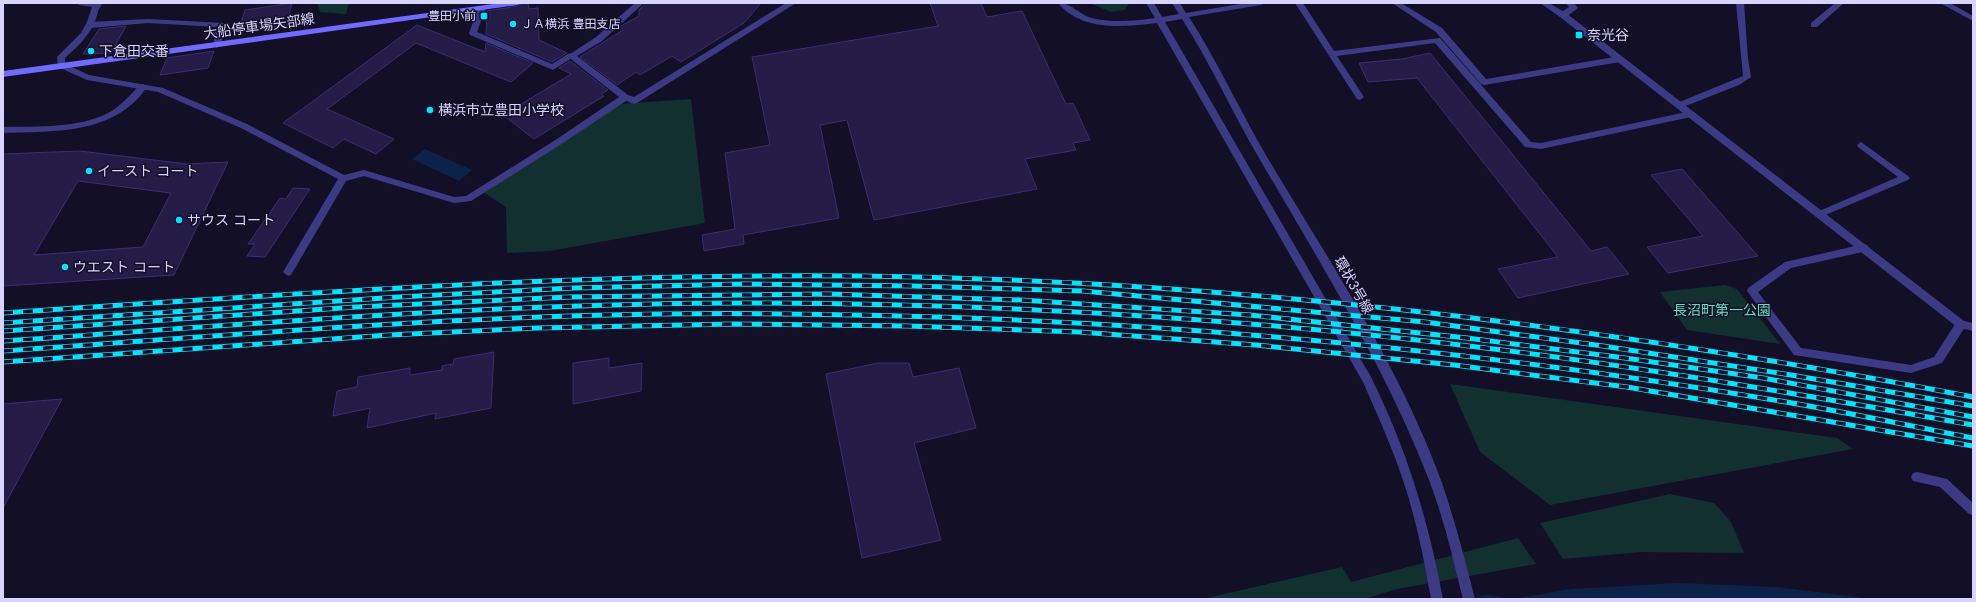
<svg xmlns="http://www.w3.org/2000/svg" width="1976" height="602" font-family="Jost,'Noto Sans JP',sans-serif">
	<style>
		.green { fill: #12302f }
		.water { fill: #0c2248 }
		.building { fill: #241b47; stroke: #3b2d73; fill-rule: evenodd }
		.lines { fill: none; stroke-linecap: round; stroke-linejoin: round }
		.service { fill: #3d3a85; fill-rule: evenodd }
		.minor { fill: #3d3a85; fill-rule: evenodd }
		.tertiary { fill: #3d3a85; fill-rule: evenodd }
		.secondary { fill: #6f6bff; fill-rule: evenodd }
		.rail-casing { stroke: #00e5ff; stroke-width: 5 }
		.rail { stroke: #130f26; stroke-width: 3.5; stroke-dasharray: 10; stroke-linecap: butt }
		.poi-dot { fill: #00e5ff; stroke: #130f26; stroke-width: 1.5 }
		.labels { text-anchor: middle; stroke-width: 3; stroke-linejoin: round; paint-order: stroke }
		.far-poi-label { font-size: 12px; fill: #d9d4ff; stroke: #130f26; text-anchor: end }
		.street-label { font-size: 14px; fill: #d9d4ff; stroke: #130f26 }
		.poi-label { font-size: 14px; fill: #d9d4ff; stroke: #130f26; text-anchor: start }
		.park-label { font-size: 14px; fill: #5fe0c0; stroke: #130f26 }
	</style>
	<rect width="100%" height="100%" fill="#130f26"/>
	<g class="green">
		<polygon points="317,3 349,3 346,14 320,12"/>
		<polygon points="1090,3 1129,3 1129,4 1124,10 1111,12"/>
		<polygon points="691,99 705,223 550,251 507,253 506,207 483,192 619,104"/>
		<polygon points="1725,285 1737,289 1780,344 1687,330 1660,292"/>
		<polygon points="1450,384 1837,438 1853,449 1550,505 1480,452"/>
		<polygon points="1670,494 1714,503 1731,522 1744,553 1641,552 1563,559 1540,523"/>
		<polygon points="1518,538 1536,564 1397,589 1364,599 1203,599 1342,567 1351,582"/>
	</g>
	<g class="water">
		<polygon points="425,149 472,170 459,181 412,159"/>
		<polygon points="1678,583 1778,587 1870,599 1468,599 1486,595 1513,599 1571,589"/>
	</g>
	<g class="building">
		<polygon points="292,3 286,25 238,32 245,10"/>
		<polygon points="523,3 528,3 529,9 538,8 539,40 567,53 552,62 486,34 487,11 518,6"/>
		<polygon points="646,3 761,3 744,23 681,62 672,56 640,75 636,72 617,85 580,57 623,30 619,27 639,16 639,10"/>
		<polygon points="930,3 981,3 987,17 1022,11 1066,104 1073,103 1090,140 1073,143 1076,150 1025,159 1037,189 874,220 847,120 820,125 839,218 743,235 744,244 704,251 702,235 735,229 725,153 770,145 752,57 938,26"/>
		<polygon points="417,25 485,52 486,43 533,63 511,82 416,43 327,109 394,139 376,154 344,139 333,148 283,123"/>
		<polygon points="126,26 111,53 83,54 99,29"/>
		<polygon points="214,51 208,68 160,75 167,58"/>
		<polygon points="1430,53 1591,251 1607,247 1629,274 1518,298 1498,269 1558,257 1417,78 1368,82 1359,63 1402,59"/>
		<polygon points="570,61 608,90 601,94 604,96 534,139 503,115 571,74 559,68"/>
		<path d="M80 151 187 164 228 162 174 275 3 286V154ZM78 181 171 193 143 247 34 255Z"/>
		<polygon points="1682,169 1758,256 1668,273 1647,247 1703,236 1651,175"/>
		<polygon points="293,188 310,189 265,257 247,256 255,244 248,244 280,198 286,199"/>
		<polygon points="494,352 491,408 435,419 436,413 367,428 370,408 333,416 337,391 357,387 358,377 410,368 410,375 442,370 442,366 453,364 454,359"/>
		<polygon points="609,358 609,368 642,363 641,391 573,404 573,363"/>
		<polygon points="878,363 909,363 913,377 959,368 976,428 914,443 941,540 862,558 826,374"/>
		<polygon points="62,399 3,508 3,404"/>
	</g>
	<g class="lines">
		<g class="service">
			<polygon points="1566,3 1574,3 1578,8 1566,17 1560,17 1560,13 1569,7"/>
			<polygon points="1835,3 1844,3 1817,27 1811,27 1811,23"/>
			<polygon points="479,6 485,6 486,8 477,32 552,64 568,54 571,53 575,56 553,70 470,35 469,33"/>
			<polygon points="148,19 224,23 225,25 221,45 217,48 213,45 217,27 148,23 90,28 86,25 90,22"/>
			<path d="M143 84 147 87C114 135 55 131 3 133V127C38 126 78 129 110 112 122 105 131 94 140 85Z"/>
		</g>
		<g class="minor">
			<path d="M78 3H103C97 9 97 19 93 26 86 39 76 48 65 58V64L89 75 163 88 247 124 344 175 364 170 454 197 466 196 557 139 619 97 567 56 596 37 635 3H644L602 41 577 56 628 95 634 97 786 3H796L637 103 634 104 626 101 563 143 471 201 454 203 364 176 346 181 291 275 288 276 283 272 338 179 241 128 158 92 87 80 58 67 57 57 81 33 87 22 92 7 79 5Z"/>
			<polygon points="1295,3 1303,3 1334,51 1440,38 1531,142 1541,143 1691,111 1695,114 1691,117 1541,149 1525,147 1435,43 1337,56 1364,97 1360,100 1357,99"/>
			<polygon points="1392,3 1401,3 1442,28 1486,79 1620,56 1624,59 1620,62 1484,85 1481,84 1436,32"/>
			<polygon points="1736,3 1744,3 1748,59 1751,77 1739,85 1683,107 1677,107 1676,105 1677,103 1743,76"/>
			<polygon points="1940,3 1950,3 1973,16 1973,21"/>
			<polygon points="1861,142 1908,176 1910,178 1908,180 1823,216 1817,216 1815,214 1817,212 1898,177 1858,147 1857,145"/>
			<polygon points="1864,244 1867,245 1869,248 1867,251 1791,268 1758,292 1801,348 1911,365 1934,357 1957,321 1965,321 1966,324 1965,327 1942,363 1911,373 1794,355 1747,291 1748,288 1785,262"/>
			<polygon points="1917,472 1947,479 1973,503 1973,515 1969,514 1940,487 1913,481 1911,477 1913,473"/>
		</g>
		<g class="tertiary">
			<path d="M1058 3C1072 3 1078 14 1092 18 1112 23 1134 21 1155 18L1146 3H1154L1162 17 1179 14 1172 3H1180L1186 13 1246 3H1265L1261 5 1189 17C1218 62 1240 111 1267 157 1330 262 1400 367 1442 483 1455 521 1465 560 1475 599H1463C1453 559 1444 519 1429 480 1385 366 1320 263 1259 158 1232 112 1211 64 1182 19L1165 22 1371 377C1407 450 1428 519 1443 599H1431C1424 559 1416 519 1403 480 1392 447 1377 414 1363 382L1157 23C1125 27 1082 32 1058 3Z"/>
			<polygon points="1540,3 1549,3 1566,13 1964,321 1973,323 1973,331 1957,327 1560,17"/>
		</g>
		<polygon class="secondary" points="500,3 522,3 518,5 3,77 3,71"/>
		<defs>
			<g id="rail">
				<path d="M3 313C307 293 612 270 917 277 1271 285 1625 330 1973 397"/>
				<polyline points="3,323 399,297 573,288 743,284 913,286 1083,291 1425,322 1603,346 1791,375 1973,406"/>
				<polyline points="3,331 356,307 569,297 828,294 1021,300 1250,315 1467,338 1625,358 1763,378 1973,417"/>
				<path d="M3 341C251 324 499 303 748 303 999 303 1252 319 1502 350 1660 370 1816 397 1973 425"/>
				<path d="M3 351C221 336 440 317 658 314 1029 310 1402 338 1768 399 1837 410 1905 425 1973 438"/>
				<polyline points="3,362 389,335 537,328 734,324 907,326 1079,332 1256,345 1454,365 1627,387 1973,446"/>
			</g>
		</defs>
		<use href="#rail" class="rail-casing"/>
		<use href="#rail" class="rail"/>
	</g>
	<g class="poi-dot">
		<rect x="480" y="12" width="8" height="8" rx="2"/>
		<circle cx="513" cy="24" r="4"/>
		<rect x="1575" y="31" width="8" height="8" rx="2"/>
		<circle cx="91" cy="51" r="4"/>
		<circle cx="430" cy="110" r="4"/>
		<circle cx="89" cy="171" r="4"/>
		<circle cx="179" cy="220" r="4"/>
		<circle cx="65" cy="267" r="4"/>
	</g>
	<g class="labels">
		<g class="far-poi-label">
			<text x="476" y="20">豊田小前</text>
			<text x="521" y="28" text-anchor="start">ＪＡ横浜 豊田支店</text>
		</g>
		<g class="street-label">
			<text transform="translate(259 26) rotate(-8)" y="5">大船停車場矢部線</text>
			<text transform="translate(1354 285) rotate(60)" y="5">環状3号線</text>
		</g>
		<g class="poi-label">
			<text x="1587" y="40">奈光谷</text>
			<text x="99" y="56">下倉田交番</text>
			<text x="438" y="115">横浜市立豊田小学校</text>
			<text x="97" y="176">イースト コート</text>
			<text x="187" y="225">サウス コート</text>
			<text x="73" y="272">ウエスト コート</text>
		</g>
		<g class="park-label">
			<text x="1722" y="315">長沼町第一公園</text>
		</g>
	</g>
	<rect width="1976" height="602" fill="none" stroke="#d9d4ff" stroke-width="8"/>
</svg>
